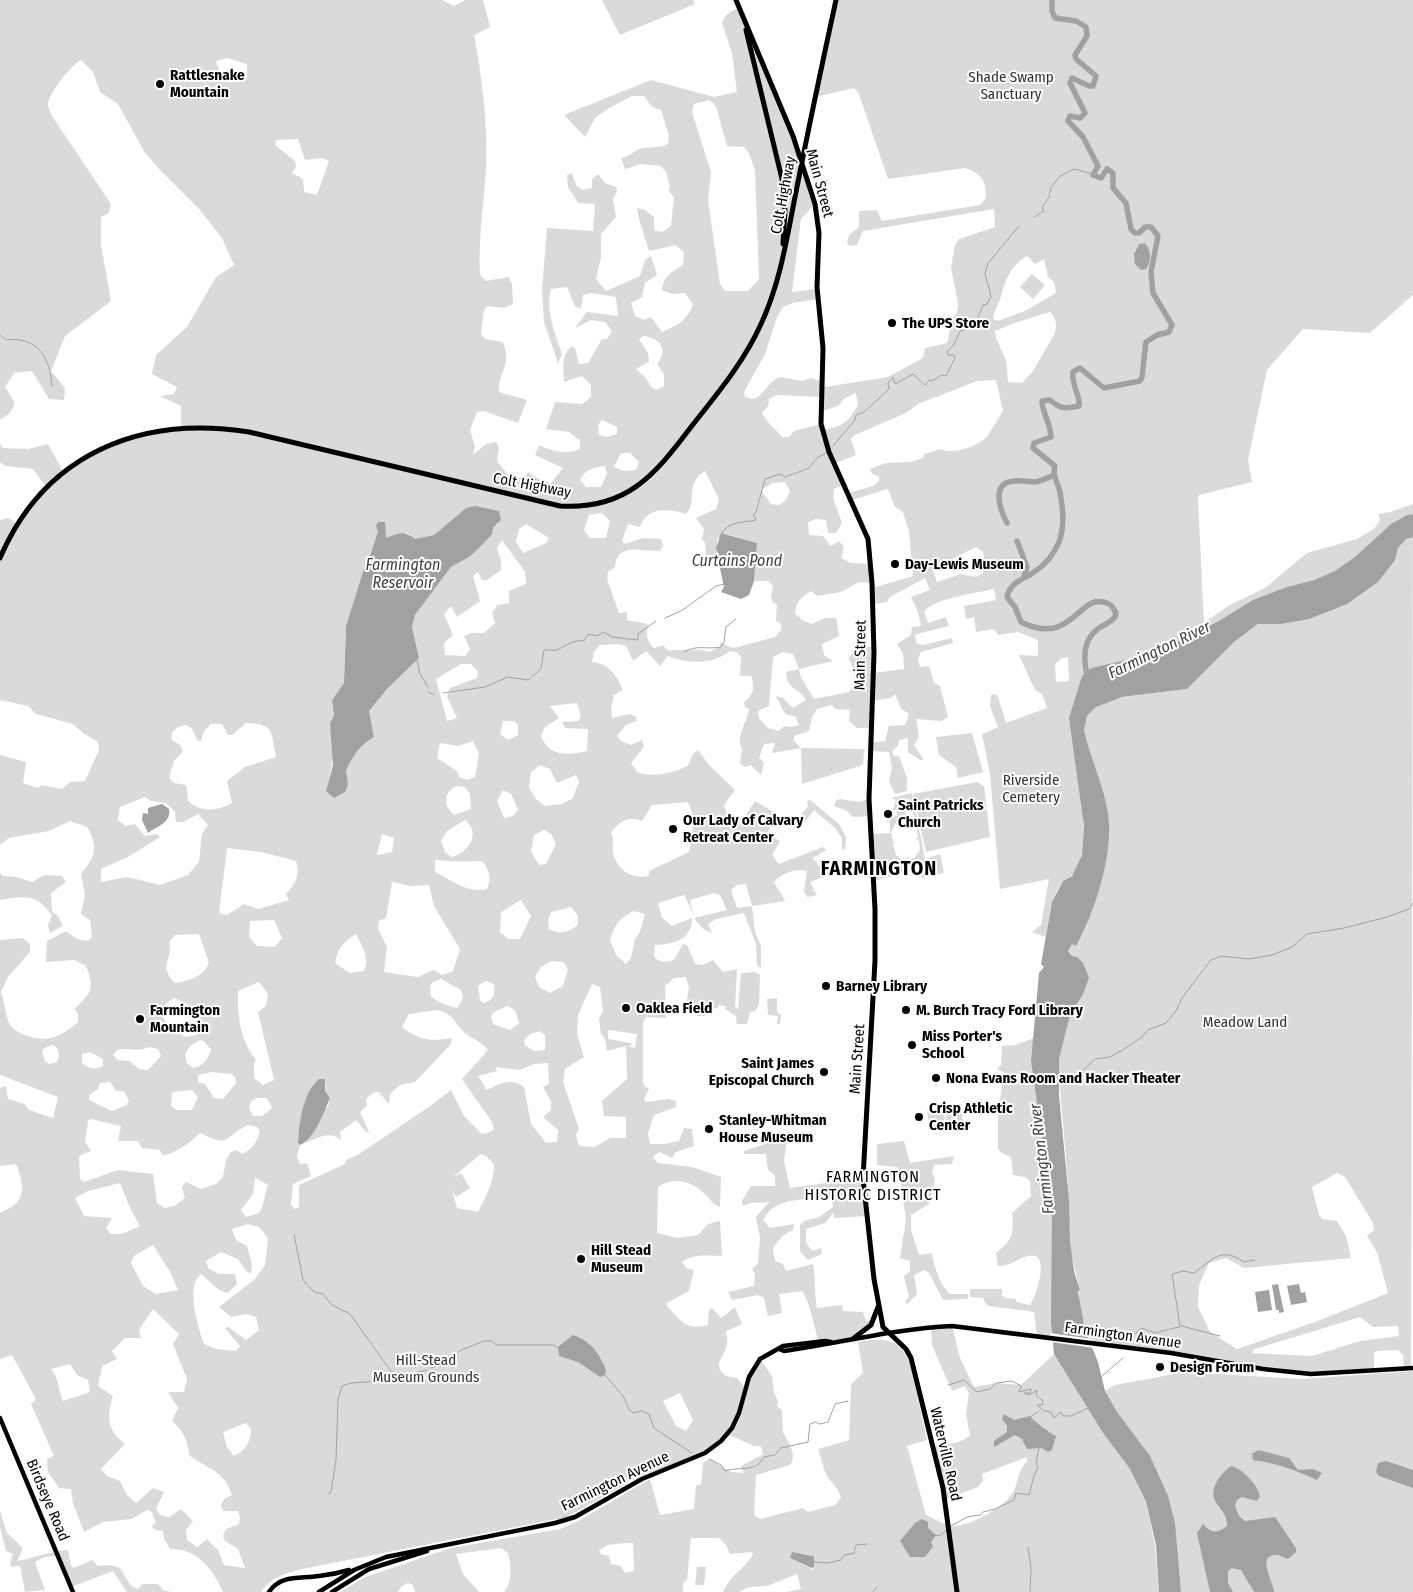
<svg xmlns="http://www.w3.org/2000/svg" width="1413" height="1592" font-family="'Fira Sans Condensed',sans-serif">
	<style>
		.green { fill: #dadada; fill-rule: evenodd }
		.water { fill: #a1a1a1 }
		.pier { fill: #fff }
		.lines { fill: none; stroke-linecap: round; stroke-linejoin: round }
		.stream { stroke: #a1a1a1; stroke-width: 1 }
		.river { stroke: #a1a1a1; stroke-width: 5.5 }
		.major { stroke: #000; stroke-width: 4.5 }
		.highway { stroke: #000; stroke-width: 5 }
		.poi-dot { fill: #000; stroke: #fff; stroke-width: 2 }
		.labels { text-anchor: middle; stroke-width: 4; stroke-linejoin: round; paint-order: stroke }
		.poi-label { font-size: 15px; font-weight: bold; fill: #000; stroke: #fff; text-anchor: start }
		.park-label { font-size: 15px; fill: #313131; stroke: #fff }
		.street-label { font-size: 15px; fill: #000; stroke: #fff }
		.water-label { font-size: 16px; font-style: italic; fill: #424242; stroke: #fff }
		.neighbourhood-label { font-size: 16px; letter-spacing: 1px; fill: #000; stroke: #fff }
		.district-label { font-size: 20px; font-weight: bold; letter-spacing: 1px; fill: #000; stroke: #fff }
	</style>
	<rect width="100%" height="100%" fill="#fff"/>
	<g class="green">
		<path d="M0 0H442L454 6 465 0H483L490 27 474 35C482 78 488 124 486 168 484 204 478 239 480 275L486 281 509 277 512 284 513 304 504 308 487 306 484 310 481 334 485 339 503 342C513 366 497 373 499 392L527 400 518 423 484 411 477 412 470 430 475 447 473 455 486 444 496 442 499 448 497 461 508 475 524 479 528 472 540 480 551 483 563 468 535 455 539 445C554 452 565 455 580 449V441L569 432 546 429 555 402 582 404 591 397V385L582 376 564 382C563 369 561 355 572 346L575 348 579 364 588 363 602 339H607L612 331 605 322 591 320 575 328 587 312 618 316 616 297 591 293 583 295 581 309 575 306 567 287 551 289C545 310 555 333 562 354L558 363 544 322 542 289 547 228 593 231 595 204 578 203 568 187 567 175 572 173 576 185 582 190 592 188V179L598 174 605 183 616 187 617 192 613 199 616 217 601 234V257L596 279 606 291 640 276 645 260 651 256 657 275 645 283 642 297 631 303 635 316 644 320 651 317 662 332C678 325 687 321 693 304L685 293 671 294 662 290C663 277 671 272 683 265L684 253 676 245 649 251 639 219 637 208 645 210 654 217V230L662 232 671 226 674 197 668 190 670 186 666 172 661 166 641 164 625 169 621 158C628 157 633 152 639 149 649 146 658 149 668 144L669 136 661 110 652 107 644 96H632L609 108 595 118 585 137 564 115 651 80 714 97 737 92 732 53 722 23C725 14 731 11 739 8L786 119 815 204 801 219 792 292 817 289 818 299 793 303 783 307 777 317 765 354 744 392 745 397 752 399 758 397 774 380 780 377 803 381 811 378 822 382 825 387 888 377 923 358 925 348 947 343 950 331 947 324 957 313 958 304 951 267 955 245 959 239 995 227 994 209 863 231 857 245 850 246 847 243 849 235 859 227V211L877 210 882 221 980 205 986 198C986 180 982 174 965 168L888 179 859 94 854 88 815 97 836 0H1413V295L1370 333 1303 329 1267 370 1248 460 1252 482 1199 495 1198 499 1204 623 1228 606 1265 588 1307 553 1357 539 1374 529 1380 520 1378 514 1390 512 1413 504V514L1407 515 1391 524 1356 556 1335 571 1314 580 1287 587 1169 647 1082 676C1067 732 1089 795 1082 852 1081 858 1076 872 1071 876 1068 879 1064 879 1062 883 1050 898 1049 919 1046 937L1032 932 1041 925 1049 879 1000 889 990 774 982 734 998 727 990 706 991 695 996 694 998 697 1006 723 1047 708 1042 694 1035 690 1019 655 1038 656V640L1018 632 998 635 994 629 976 632 974 617 966 619 964 606 996 600 994 589C978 593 933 598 924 612L928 623 946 617 949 626 917 634 915 636 917 644 923 645 952 638 953 643 921 652 918 659 920 667 929 666 934 683 940 686 948 717 941 721 916 719 919 737 914 745 924 760H920L908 752V738L899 740 898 746 892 751 894 756H899L907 778V791L895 794 889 781 892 768 889 752 870 751V743L885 741 889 726 905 725 909 714 901 709 895 694 891 698 872 701 870 728H857L849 721 850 710 835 709 832 705 817 709 812 717 809 731 794 736V741L801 748 864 749 863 765 802 784 801 748 772 753 775 743 764 744 759 758 764 763 761 775 751 765 745 767 740 763 742 749C735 738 747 722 749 709L745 707 744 702C754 695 755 687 751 676H740L741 657 738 653 730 651C712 665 688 664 668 656L660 666 646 651 633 661 626 646 617 644 600 645 594 652 592 662C609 663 617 676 623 690L614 695 611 708 612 718 630 714 635 716 637 721 626 725 617 736 621 741 631 745 642 740 644 747 631 763 637 772C652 778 672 773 688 766L693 754 698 750 709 765 735 790 724 805 729 819 739 826 755 801 777 814 767 834 780 841 772 855 779 864 823 847 826 850 813 858 819 866 832 869 827 876 810 882 817 895 807 897 804 891 807 871C796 868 781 873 774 882 777 889 782 893 785 901L752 906 755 932 761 946V968L757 966 756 944 744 913 716 919 708 924 712 933C693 927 693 909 684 895L658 903 662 918 672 926 692 918C692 940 674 944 655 945L654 957C660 963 667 962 674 960L683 944 687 945 695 964 703 965 713 960 723 972 737 969 735 1006 737 1009H738L741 973 755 972 760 975 759 1005 755 1011 750 1012 747 1024H737L736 1016 725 1009 726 1006 718 1005 719 1007 708 1011 705 1016H697L695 1007 686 1005 689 988 686 977 674 978 665 986 666 1018 646 1017 643 1023V1081L645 1087 649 1088 644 1100 647 1102 668 1099 676 1101V1107L654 1115 648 1133 650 1144H664L679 1141 684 1128 692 1129 694 1146 676 1152 672 1158 659 1152 653 1157 658 1163 692 1167 721 1177 720 1207C712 1204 711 1200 706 1195 692 1181 674 1176 658 1187L657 1233 678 1238 698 1235 708 1224 720 1221 722 1256C708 1256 694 1253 682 1262L686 1268 694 1270 689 1291 667 1303V1306C681 1320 684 1331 708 1325L709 1310 712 1308 721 1318 735 1307 742 1324 726 1331C726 1334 728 1339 727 1343 726 1357 710 1364 726 1376L737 1378 745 1388 760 1359 772 1376 774 1393 778 1401 777 1406 782 1410 783 1432C787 1440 798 1454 790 1465L756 1475 754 1515 760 1519 803 1508 808 1512 835 1505 841 1497C838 1489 835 1486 830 1480 823 1473 822 1458 818 1449L849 1440 851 1384 863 1373 858 1342C883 1338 899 1337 910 1363L927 1440 907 1446 926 1515C933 1518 943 1525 951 1526 967 1528 1004 1507 1012 1494 1019 1483 1017 1470 1027 1462V1457L982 1474 983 1481 978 1487 944 1500 932 1447 959 1442 970 1436 966 1414 969 1393 965 1386 952 1391 932 1345 931 1327 952 1326 960 1358 974 1387 996 1383 1021 1385 1054 1354 1103 1433 1130 1469 1146 1503 1155 1545 1159 1592H786L801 1589 797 1574 767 1586 748 1587 739 1592H723C729 1576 744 1569 753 1555L752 1552 730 1554 726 1545 719 1538H691L687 1580 683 1583V1592H504C513 1582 511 1565 508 1553L501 1548 456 1554 463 1574 479 1592H415L413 1585 408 1583 402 1586 398 1592H341L365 1577 451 1548 560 1529 580 1520 650 1479 660 1515 694 1509 696 1485H701L703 1463 709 1459 731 1472 744 1473 741 1466 763 1454 761 1446H754L727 1434 715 1446 634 1484 635 1479 567 1517 302 1569C285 1574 271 1577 261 1592H223C214 1570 196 1547 170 1549L164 1539 163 1531 155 1530 151 1526 156 1523 152 1512 147 1510 132 1519 103 1522 84 1532 73 1503 71 1489 59 1488 48 1472 47 1459 54 1456 31 1404 36 1399 12 1355 0 1359V1213C4 1210 10 1209 14 1205 27 1195 21 1177 16 1164L0 1166V1088L6 1086 8 1099 25 1104 29 1110 53 1118 58 1097 0 1075V940L23 938 30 944V952L8 977 1 992C5 1002 5 1014 9 1023 14 1035 40 1041 51 1038 62 1035 70 1029 78 1022V1013L74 1009C90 994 96 990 86 966L74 960 46 962 47 941 66 931 77 939 88 941 92 937 90 920 81 914 85 895 81 874C95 856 99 848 87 827L70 821 49 831 9 838 0 845V755L26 762 23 783 38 788 41 785 62 789 70 782 85 781 99 750 98 742 83 733 73 724 36 714 28 706 0 700V520L8 518 18 524 47 488 33 469 5 466 0 462V444L3 448 28 449 48 444 64 473 84 459 125 439 181 427V406L160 396 174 394 177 387 152 374 156 355 187 327 216 277 234 265 222 238 200 210 159 169 144 151 118 104 100 92 93 72 81 60C72 64 48 94 48 104 48 108 51 113 52 116L111 204 109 213 101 217V245L111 301 65 336 51 371 65 388 64 400 49 399 32 371 14 373 5 387 15 403 10 413 0 420ZM227 58 247 64V79L232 81 219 70 216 61ZM709 100 716 106 727 146 744 147 749 153 755 170 759 279 748 291H725L720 284 708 200 711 172 692 112 694 104ZM298 139 305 160 323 158 329 161 317 195 304 192 303 179 292 173 296 167 295 161 275 145 276 140ZM1142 243 1146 244 1150 254 1135 264V250ZM1027 256 1035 264 1044 259 1048 277 1054 282 1056 293 1025 311 998 321 993 319C994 311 999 304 1001 296 1006 279 1011 265 1027 256ZM1050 312C1056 318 1057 324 1055 333L1033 371 1022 383 1008 382 1006 360 996 338 995 331 1014 323ZM643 336C660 338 669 349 657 364L664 374V386L657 390 651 387 646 378 636 369 649 362 648 353 639 339ZM996 380 1003 411C999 417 989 435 986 438 977 446 951 456 941 449L924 454 923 458 911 462 886 463 870 469 872 474 879 476V481L873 486 849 493 852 500 888 489 895 507 903 512 909 532 913 576 872 588 873 604 887 602 890 597 925 578 930 590 911 597 918 612 921 626 912 627 911 635 897 644 903 653 904 669 873 673 874 645 855 651 848 658C855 668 857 682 849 692L814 699 801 677 799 669 833 661 824 655 822 644 839 636 836 618H826L811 624 802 620 795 613C796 601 802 597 811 591L817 596 841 592 859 582 872 583 870 564 851 563 841 558 844 547 839 541 831 546 823 536 809 535 808 522 815 519 826 520 828 533H836L842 523 833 498 834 489 845 485 835 463 856 455 851 439 855 435 906 413 918 404 977 381ZM856 393 858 405C847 423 844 426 823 430L821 424 794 431 789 437H782C775 428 767 423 762 413L768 406 769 399 777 395 822 397V411L838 406 845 398ZM602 420 617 427V434L606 437 599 435 598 425ZM621 453H630L639 462 636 470 624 471 614 467ZM605 466 607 474 601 487H586L580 480C585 469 595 467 605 466ZM705 471 719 499 716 509 696 518 704 529 702 540 705 542 706 557 717 558V540L724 533 757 543 754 581H768L773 586 771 597 773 603 777 604 776 621 781 624V630L775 637 738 647 732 648 720 642V647L709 652C696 648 681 651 667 650L663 645 654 648C646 641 646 634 648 624L627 620V612L619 613 607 579 608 572 615 567C617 541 641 552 660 551L663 546 661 539 643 538 625 544 622 541 628 524 640 527C646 507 669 508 686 514 698 502 684 484 705 471ZM785 482 790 491 786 500 779 505 771 504 761 490 772 483ZM466 508 499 524 492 528V532L469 557 451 567 415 615 412 626 419 658 387 689 369 711 374 737C360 745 353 756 346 770L348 784 326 791C334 761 337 731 332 700L344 683 346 626 378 531 386 538 408 533 415 539 434 535ZM602 513 610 521 606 538H590L584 530 589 515ZM526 524 549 538 546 543 523 553 516 542 519 529ZM502 540 525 572 526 584 509 591V603L497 605 492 613 495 623 484 633H472L464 636 470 649 465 656 445 655 444 643 453 635 444 614 451 606 457 617 480 601 473 576 478 572 482 580H487L501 570V561L497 548ZM976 547 983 552C985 559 982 566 983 573L976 577 961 574 937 582 932 569ZM783 652 793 654 799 669 786 672C787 691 798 686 806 700L793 708 783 698 776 696 785 714 796 717 799 725 791 727 784 726 779 731 768 728 759 718 758 711 769 706 773 657ZM1068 657 1069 681 1056 682 1055 664 1062 658ZM461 664H471L478 672 477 678 450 688 447 696 457 718 447 721 436 679ZM577 703 581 716 578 721 562 722 565 728 588 729 587 751C569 755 549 758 541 736L545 727 559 718 550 706ZM503 721H514L518 725V735L508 740 500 734ZM246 723C274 724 271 731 276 757L245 767 227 781 232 803C218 811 201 813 188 801L186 785 174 783 169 778 174 761 183 751 180 745 172 740V733L178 727 186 725 192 729 198 741H201L204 731 211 724H222L228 735H232ZM473 741 479 753 475 777 467 780 459 777 457 771 437 758 440 743 458 746ZM540 765 550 769 557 783 576 775 579 781 573 798 562 804 545 806 536 799 529 788 531 772ZM457 786 465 787 470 794 471 809 454 815C443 805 443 792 457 786ZM503 790 511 794 518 810 513 816 504 818 497 801ZM145 797 151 801 166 803 175 812 176 822H183L198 814 208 825 202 834 199 862 188 875 160 885 127 877 101 882V869L128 857 160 837 157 834 145 836 135 824 125 826 118 820 120 807ZM688 802C696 817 692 836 689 852L649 871V876C633 879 619 872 614 856 611 848 615 841 611 832 621 821 628 815 642 821L652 805ZM465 820C482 834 468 852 452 857L445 852 441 841 447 831ZM544 830 551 834 556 844 546 864 539 865 531 852 534 835ZM382 834 394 838 392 852 377 855ZM227 848 261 852 296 861C300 876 296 883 286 894L289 900 258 909 244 904 227 915 219 913ZM435 860C452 862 466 861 482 861 489 869 492 879 487 889 468 894 451 880 435 872ZM392 882 411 886 429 885 434 906 460 949 453 971 442 975 434 970 418 977 384 972 387 947 378 929 379 921 386 918ZM746 884 752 906 737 908 731 890 737 885ZM714 893 720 895 727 910 694 918 690 900ZM521 900 531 916 520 939H508L500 932 501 912ZM571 907 578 916V925C569 932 560 935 549 929L548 920 551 912ZM634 911 645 914 640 932 635 939 631 958 626 964 616 955 610 940C615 925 619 918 634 911ZM274 920 282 938 275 947 257 946 249 937 250 921ZM199 934 209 963C203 977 189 981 175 983 157 965 174 961 169 942L175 935ZM356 934C362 946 370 958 364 971L350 973 335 963C338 948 343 942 356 934ZM551 961 564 962 568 970 563 986 550 993 539 987 535 977 541 967ZM441 979 461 990 463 998 457 1008 443 1004 431 997 430 986 433 982ZM486 981 494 984C495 994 494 1000 484 1003L480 1000 478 986ZM259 982 268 994 266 1006 258 1012 274 1080 263 1085 254 1078V1063L256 1060C240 1041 237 1015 238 991ZM592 984 600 987 603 1012 599 1018 601 1034 605 1039 607 1051 626 1046 627 1079 602 1101 604 1116 626 1117V1138H610L595 1147 579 1146 576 1135 579 1129 563 1082 565 1069 584 1057 577 1034 578 1015ZM174 998 186 1003 195 1010 197 1035 186 1037C173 1029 162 1024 161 1008ZM507 1006 515 1010 519 1023 510 1030 493 1024 491 1016 494 1012ZM437 1010C455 1014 453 1022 465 1033 473 1040 479 1039 488 1050L462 1079 492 1122 494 1129 490 1132 482 1134 464 1116 451 1090 430 1106 359 1154 346 1160 345 1164 299 1185V1207L295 1209 291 1205 293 1184 311 1176 307 1163 300 1164 297 1156 300 1145 298 1143C299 1122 305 1101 314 1083L326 1084 325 1091 330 1098 328 1107 324 1109 320 1121 305 1143C316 1139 331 1129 341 1141L340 1132 356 1120 366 1132H369L360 1112 367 1106 366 1099 374 1092H379L389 1104 390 1094 400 1085 415 1082 451 1044 452 1038C431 1042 418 1040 402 1027L409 1014ZM608 1030 637 1034 635 1048 628 1046 632 1045 631 1043 608 1039ZM540 1031 545 1035V1050L534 1051 525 1045 524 1040 530 1034ZM200 1040 204 1041 211 1050C208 1059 204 1066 193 1068L187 1063 185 1054 190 1046ZM53 1045 57 1048 59 1055 57 1062 49 1064 45 1061 42 1052 44 1048ZM150 1047 158 1049 161 1056 148 1070 139 1069 130 1061 118 1060 113 1055 117 1050C132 1047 133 1053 150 1047ZM90 1052 103 1059V1066C96 1070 88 1069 82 1063V1054ZM548 1063 549 1084 543 1087 551 1101V1110L543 1117 558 1130 557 1142 546 1143 531 1124 524 1087C511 1077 499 1084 487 1090L478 1076 497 1071 496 1067 520 1070 534 1064ZM212 1072 231 1074 235 1077 236 1083 223 1099 214 1098 205 1084 198 1082V1075ZM110 1082 116 1091H124L129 1101 127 1105 112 1111 89 1100V1095L98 1089 100 1083ZM192 1090 198 1097 192 1110H177L171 1106 172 1092ZM257 1098H267L272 1108 262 1116H253L249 1108 251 1101ZM91 1119 121 1126 118 1141H138L142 1148 160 1150 162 1155C176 1154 191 1142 200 1133 232 1149 224 1136 248 1125L257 1127 260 1131C257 1143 253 1148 243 1154L236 1150 231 1152 226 1160 223 1177 216 1184 201 1189 186 1182 182 1187 185 1198 176 1205 165 1208 157 1203 153 1174 118 1170 84 1182 80 1179 79 1156 91 1151 85 1142 88 1121ZM481 1154 486 1156 494 1164C494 1182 486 1196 478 1212L457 1208 452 1190 456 1197 470 1188 461 1173 453 1177ZM255 1178 268 1185C264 1195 265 1204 259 1213L246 1217 241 1210 253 1194ZM120 1183 130 1208 140 1226 122 1234H111L106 1228 112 1218 84 1216 75 1198 88 1191ZM248 1224 259 1227 268 1238 265 1265 255 1279 219 1307 231 1317 247 1314 256 1317 259 1330 246 1340 228 1327 225 1328 240 1346 236 1351 216 1349 204 1344C198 1327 185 1287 201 1274L219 1290 228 1293 237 1284 235 1274H219L208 1268 206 1261 221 1252 238 1259 247 1272 251 1273 252 1264 247 1246 236 1240 232 1229ZM153 1245 170 1272 178 1290 156 1294 143 1286 131 1263 134 1256ZM153 1309 179 1334 173 1344 187 1379 184 1392H168L178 1408 172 1421C183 1431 188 1440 189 1455 209 1470 224 1470 232 1495L224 1499 221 1505 223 1511H238L240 1517 239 1524 226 1529 223 1536 225 1541 238 1549 245 1568 224 1565 218 1550 207 1539 197 1547 187 1540 186 1530 193 1521 181 1509 169 1517 160 1515 156 1509 164 1492 153 1488 136 1503 127 1495 120 1481 107 1476 101 1469 125 1444C106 1429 107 1418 113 1396L98 1386 102 1366 117 1359 112 1351 125 1338H141L139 1330ZM70 1364 77 1375 88 1380 90 1392 63 1401C58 1389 59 1378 51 1369ZM680 1393 693 1420 686 1431 676 1426 663 1401ZM246 1423 251 1429C251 1442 246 1450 234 1456L227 1447 223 1432ZM624 1543H633L634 1571 625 1573 621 1566 611 1564 609 1556 601 1554 599 1550 608 1545ZM800 1553 812 1555 813 1570 790 1558Z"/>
		<polygon points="602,0 693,0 695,4 620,35"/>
		<polygon points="1032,274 1045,285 1033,299 1020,287"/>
		<path d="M1413 532 1411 1368 1404 1369 1403 1355 1398 1350 1377 1351 1374 1353V1370L1311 1374 1091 1343C1086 1331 1075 1301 1080 1290L1067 1237 1069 1200 1065 1146 1059 1079 1053 1058 1074 958 1068 951 1093 777 1084 730 1087 716 1098 705 1118 698 1187 689 1234 642 1258 624 1396 557 1399 543ZM1337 1173 1345 1177 1373 1223 1374 1230 1367 1236 1377 1252 1388 1293 1315 1322 1237 1349 1210 1332 1198 1307 1199 1285 1209 1263 1226 1258 1244 1268 1351 1258 1346 1236 1337 1221 1323 1219 1319 1215 1312 1187ZM1360 1317 1373 1327 1398 1326 1399 1336 1360 1341 1312 1356 1252 1353 1255 1349Z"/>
		<polygon points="972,733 983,772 958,778 956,767 939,755 936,737"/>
		<polygon points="977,782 984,786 990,837 926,852 913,794"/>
		<path d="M912 793 925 859 940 854 944 873 921 878 920 861 908 862 910 871 874 881 871 834 890 833V817L897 816V810H893L896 800 891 798ZM910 799 914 817 911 819H915L918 837 915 839 919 840 920 850 914 858 909 859 908 856 907 859 900 858 896 855 893 844 896 842H893L891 832 897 821 907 817 901 800Z"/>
		<polygon points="840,799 859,802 869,799 870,816 853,817 847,811 834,806 836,800"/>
		<polygon points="810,800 839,824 846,837 845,849 842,850 842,838 835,828 814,810 799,830 793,826 808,806 807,801"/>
		<path d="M0 873 3 876 17 877 32 882 44 875 62 876 66 882 51 893 52 912 58 916 63 926 50 933 48 925 52 916C38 893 23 896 0 900Z"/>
		<polygon points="777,998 777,1012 781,1015 780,1024 777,1024 778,1016 768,1015 767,999"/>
		<path d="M1034 1038 1031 1061 1052 1210 1053 1338 1037 1336 1034 1312 989 1306 985 1303 983 1298 970 1297V1289H1002V1296L1006 1298 1016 1299V1302L1030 1305C1036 1297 1052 1250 1028 1256 1017 1259 1011 1266 998 1266L996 1253C1013 1240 1014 1234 1012 1213L1031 1196 1030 1181 1025 1177 1013 1175 1011 1157 1002 1153 998 1149V1115L1004 1072 997 1070 1001 1065 1002 1046 1015 1045Z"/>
		<polygon points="961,1105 963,1123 947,1125 945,1108"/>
		<polygon points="943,1108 946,1125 930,1128 927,1111"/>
		<path d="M777 1140H787L784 1161 790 1188 863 1178 867 1216 834 1218 833 1213 825 1223 806 1229V1243L812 1251 821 1248 822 1254 808 1260 800 1251V1225L804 1221 819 1217 833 1207 832 1198C808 1200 776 1195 763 1220L770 1228 794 1224 793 1230 782 1236 773 1248 775 1261 783 1264 786 1271 813 1264C816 1279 814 1293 817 1308L842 1305 843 1311 863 1312 866 1321 874 1320C853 1339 847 1343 819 1342 814 1327 810 1302 802 1291L779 1294 782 1313 768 1316 764 1298 758 1295 732 1300 728 1292 754 1286 755 1274 752 1269 758 1263 760 1238 756 1217 769 1202 750 1203 743 1206 742 1201 751 1186H775V1175L768 1170 766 1154H744V1151Z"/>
		<path d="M904 1141 910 1163 954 1156 952 1164 934 1165 932 1172 935 1179 929 1204 911 1215V1230L919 1255 932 1253C934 1267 940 1285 950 1294H968V1299L943 1300 929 1273 924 1270 914 1275 917 1294 907 1304 905 1302 909 1297 904 1276 910 1272V1261L900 1258 906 1219 898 1167 877 1165V1144Z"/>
		<polygon points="1413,1371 1413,1592 1181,1592 1177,1561 1117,1412 1105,1391 1115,1385 1185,1372 1301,1379"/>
		<path d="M0 1492V1511L7 1533 23 1548 17 1561C34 1558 50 1551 68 1550L71 1566 74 1568 92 1560 98 1566 110 1565 120 1568 131 1586 138 1589 142 1584H158L163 1590 171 1592H127L113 1571 71 1587 57 1556 44 1557 35 1562 45 1590 25 1592 20 1566 12 1567 10 1563 13 1554 6 1551 0 1527Z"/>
		<polygon points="697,1567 706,1567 704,1585 695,1585"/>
	</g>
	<g class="water">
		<path d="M1145 243C1151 250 1152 261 1146 269L1141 270 1135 264 1134 254 1139 244Z"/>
		<path d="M475 506 499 511 501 520 493 528 492 534 480 547 469 557 451 567 415 615 412 627 419 658 387 689 369 711 374 737C360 745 353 756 346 770L348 784 345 792 334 798 326 791 333 765 330 723 334 716 332 700 344 683 346 626 364 569 368 562 378 531 376 526 378 522H385L386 538C399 533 404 530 415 539L434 535 466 508Z"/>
		<path d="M1413 514V537L1406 539 1398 548 1395 560 1378 582 1347 604 1309 619 1280 624H1258L1234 642 1187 689 1122 697 1096 707 1087 716 1084 730C1090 758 1104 786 1108 814 1114 854 1095 911 1076 946L1072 944 1068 951 1072 956 1077 957 1083 963 1089 978 1083 994 1070 1015 1059 1059V1095L1069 1200 1070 1242 1074 1271 1080 1290 1078 1292 1085 1330 1098 1362 1105 1391 1117 1412 1150 1456 1168 1496 1175 1523 1181 1592H1159L1156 1545 1146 1502 1130 1469 1103 1433 1054 1354 1051 1322 1052 1210 1031 1061 1039 973 1044 967 1041 964 1052 902 1063 881 1072 876 1082 855 1084 826 1069 718 1082 676 1092 668 1142 656 1175 643 1219 621 1253 600 1287 587 1314 580 1335 571 1356 556 1391 524 1407 515Z"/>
		<polygon points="721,533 757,543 754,581 749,595 741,599 721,592 724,587 720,568 713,564 719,556 716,548"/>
		<path d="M162 804 169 809C172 823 155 827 148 833L142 820 143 813 148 814V808Z"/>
		<path d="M319 1079H325V1091L330 1098C325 1110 314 1140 300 1145L298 1143C299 1123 303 1092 319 1079Z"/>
		<polygon points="1278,1284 1284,1312 1279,1313 1279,1310 1276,1310 1272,1285"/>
		<polygon points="1299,1284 1301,1293 1305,1292 1307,1302 1291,1305 1287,1286"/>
		<polygon points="1269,1290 1272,1310 1258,1312 1255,1292"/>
		<path d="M573 1335C591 1341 599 1353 606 1370L605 1375 600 1377 578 1362 559 1356 558 1347Z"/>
		<path d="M1004 1414 1014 1420 1030 1416C1032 1420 1051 1434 1056 1436L1052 1450 1048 1452 1042 1448 1027 1449 1022 1439 1015 1435 994 1447V1441L1007 1432V1426L1002 1419Z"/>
		<path d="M1258 1450 1289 1458 1298 1470 1313 1469 1322 1473 1317 1480C1295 1470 1276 1463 1253 1460L1252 1454Z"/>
		<polygon points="1386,1461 1413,1470 1413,1488 1379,1476 1376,1472 1378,1463"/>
		<path d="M1231 1466C1243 1469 1258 1485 1260 1497L1257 1501 1242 1497 1237 1500 1235 1506 1239 1516 1245 1521 1275 1517 1296 1548V1552L1288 1559C1284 1558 1280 1555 1277 1555 1255 1554 1274 1583 1274 1592H1254L1241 1570 1232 1568 1228 1571V1583L1233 1592H1210L1197 1533 1203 1524C1211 1534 1218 1533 1227 1526 1227 1516 1223 1512 1217 1504 1207 1490 1220 1474 1231 1466Z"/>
		<polygon points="922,1519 928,1522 928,1528 936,1535 931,1542 933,1547 925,1557 910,1557 900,1541 915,1523"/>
		<polygon points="792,1552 814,1556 814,1567 811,1568 790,1558"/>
	</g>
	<polygon class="pier" points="1050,1333 1092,1339 1095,1348 1051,1342"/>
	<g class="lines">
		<g class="stream">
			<polyline points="1034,217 1044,211 1042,208 1049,197 1051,187 1060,176 1074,169 1093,174"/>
			<path d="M0 335 6 340C38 336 50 358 52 386"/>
			<polyline points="833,446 855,420 856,415 864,412 889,389 888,383 893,377 895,384 913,374 925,385 929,380 932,381 942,375 946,376 955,358 954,355 948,355 947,352 954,344 960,331 974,327 983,305 987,304 991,296 985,274 988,263 1019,226"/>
			<path d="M722 533C729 521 743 523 755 520L756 518 753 515 756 512 765 479 780 474 785 477 809 468 817 458 826 453"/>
			<polyline points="665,618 681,611 716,586 724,584"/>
			<path d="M684 652C697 644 707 650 721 647L724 642 726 627 736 619"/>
			<polyline points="417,660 420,674 428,687"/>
			<polyline points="428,691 429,693 434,694"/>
			<polyline points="443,693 485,687 508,677 528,680 541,669 544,650 557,650 572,642 585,640 588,634 597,636 603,632 612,637 638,640 638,634 656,621"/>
			<polyline points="1059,1082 1080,1073 1095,1059 1110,1057 1121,1051 1142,1037 1148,1030 1166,1023 1176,1011 1182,998 1211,960 1221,956 1249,959 1272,955 1292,947 1307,934 1344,928 1387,917 1409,909 1413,903"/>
			<polyline points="294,1234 303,1280 314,1292 323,1294 332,1305 350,1314 393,1374"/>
			<path d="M1180 1326 1172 1274 1183 1271 1194 1273C1214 1259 1220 1246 1244 1262L1255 1260"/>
			<polyline points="1135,1334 1142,1328 1155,1333 1182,1326 1220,1336"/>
			<polyline points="431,1368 450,1361 459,1351 484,1341 492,1341 496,1345 553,1345 557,1347"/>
			<polyline points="605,1375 623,1396 629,1409 633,1413 642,1411 649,1414 654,1428 692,1453"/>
			<polyline points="1101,1377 1123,1358"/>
			<polyline points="948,1385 964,1380 977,1392 990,1389 996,1383 1012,1381 1021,1386 1019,1392 1031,1389 1030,1393 1024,1393 1029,1395 1037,1390 1036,1395 1043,1401 1042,1405 1037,1405 1044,1411 1051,1412 1054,1418 1061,1412 1063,1416 1071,1416 1088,1408"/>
			<polyline points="1030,1417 1038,1412"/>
			<path d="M709 1459 721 1465 725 1471C740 1466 756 1473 764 1457L775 1455 781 1448 808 1442 810 1424 815 1422 820 1424 828 1422 835 1404 848 1401"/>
			<path d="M328 1494 331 1492 336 1460 338 1400 342 1386C358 1379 376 1385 393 1378L394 1375 398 1377 427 1370"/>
			<path d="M951 1526 967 1517 980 1515 983 1512 995 1509 1014 1500 1016 1493 1029 1495C1032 1485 1033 1476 1038 1467L1036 1462 1039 1449"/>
			<polyline points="934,1536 941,1535 946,1530"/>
			<polyline points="1028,1547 1031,1567 1030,1592"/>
			<polyline points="814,1562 828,1563 841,1560 844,1555 854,1553 856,1545 867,1544"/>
			<polyline points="873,1592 877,1587"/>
		</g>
		<g class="river">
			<path d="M1052 0V11L1055 18 1076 21 1086 27 1087 36 1075 55 1076 59 1096 76 1093 86H1089L1072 78 1070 83 1085 113 1080 118 1070 116 1068 121 1083 137 1098 166 1093 175 1101 178 1107 169 1113 173V188L1126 203 1131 229 1135 233H1139L1145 227H1151L1158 236 1151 272 1153 293 1172 325 1169 332 1157 335 1146 342 1142 377 1140 381 1104 388 1080 368 1073 372C1071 385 1081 396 1079 406 1066 409 1060 409 1050 400L1042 401C1041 409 1051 424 1051 437L1034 443 1033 448 1055 466C1052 476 1058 483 1060 492 1063 508 1065 527 1059 542 1054 554 1045 565 1034 572 1023 580 1010 582 1007 597L1015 607 1021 622C1075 649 1079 586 1111 605L1116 613 1115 617C1110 623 1105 624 1099 628 1082 640 1083 660 1088 678"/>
			<path d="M1007 523C1000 510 990 482 1015 481 1021 480 1028 482 1035 482 1042 481 1048 478 1054 475"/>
			<polyline points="1017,541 1027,567 1024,577"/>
		</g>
		<g class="major">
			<path d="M779 1349 784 1351C840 1343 894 1329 952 1326L1171 1353 1263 1369 1311 1374 1413 1368"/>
			<polyline points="0,1418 73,1592"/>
			<path d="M269 1592C281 1574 300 1579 319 1576 329 1575 339 1573 349 1570"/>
			<polyline points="319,1592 354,1570 386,1557 555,1523 575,1517 642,1479 705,1453 721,1441 732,1428 739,1413 749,1377 760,1359 783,1346 825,1341 831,1342"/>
			<polyline points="332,1592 369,1569 427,1551"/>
		</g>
		<g class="highway">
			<polyline points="736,0 793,136 815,204 819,233 817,287 823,348 821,424 829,452 868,539 872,583 874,653 869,799 875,909 875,961 863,1178 874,1279 883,1327 906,1349 911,1358 943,1488 957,1592"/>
			<polyline points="746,30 782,179 785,210 783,244"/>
			<path d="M0 558C45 453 141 415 249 432L560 506C626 510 654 476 691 427 717 394 744 362 761 324 782 279 788 230 798 182 810 121 823 60 836 0"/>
			<polyline points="854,1338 871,1325 878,1307"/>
		</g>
	</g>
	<g class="poi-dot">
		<circle cx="160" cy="84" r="5"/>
		<circle cx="892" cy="323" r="5"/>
		<circle cx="895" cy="564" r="5"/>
		<circle cx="888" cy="814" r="5"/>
		<circle cx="673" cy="829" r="5"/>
		<circle cx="826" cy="986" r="5"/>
		<circle cx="626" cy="1008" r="5"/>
		<circle cx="906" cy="1010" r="5"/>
		<circle cx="140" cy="1019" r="5"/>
		<circle cx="912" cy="1045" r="5"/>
		<circle cx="824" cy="1072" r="5"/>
		<circle cx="936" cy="1078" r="5"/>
		<circle cx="919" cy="1117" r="5"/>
		<circle cx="709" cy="1129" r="5"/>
		<circle cx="581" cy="1259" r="5"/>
		<circle cx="1160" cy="1367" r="5"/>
	</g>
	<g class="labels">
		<g class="poi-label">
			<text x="170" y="80">Rattlesnake<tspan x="170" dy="17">Mountain</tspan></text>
			<text x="902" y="328">The UPS Store</text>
			<text x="905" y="569">Day-Lewis Museum</text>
			<text x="898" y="810">Saint Patricks<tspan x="898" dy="17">Church</tspan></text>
			<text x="683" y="825">Our Lady of Calvary<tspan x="683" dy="17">Retreat Center</tspan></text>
			<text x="836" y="991">Barney Library</text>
			<text x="636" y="1013">Oaklea Field</text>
			<text x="150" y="1015">Farmington<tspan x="150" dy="17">Mountain</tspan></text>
			<text x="916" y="1015">M. Burch Tracy Ford Library</text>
			<text x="922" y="1041">Miss Porter's<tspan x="922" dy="17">School</tspan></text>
			<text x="814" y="1068" text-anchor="end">Saint James<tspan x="814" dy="17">Episcopal Church</tspan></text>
			<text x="946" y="1083">Nona Evans Room and Hacker Theater</text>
			<text x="929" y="1113">Crisp Athletic<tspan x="929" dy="17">Center</tspan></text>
			<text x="719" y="1125">Stanley-Whitman<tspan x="719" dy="17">House Museum</tspan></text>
			<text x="591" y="1255">Hill Stead<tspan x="591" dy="17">Museum</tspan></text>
			<text x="1170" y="1372">Design Forum</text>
		</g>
		<g class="park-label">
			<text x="1011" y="82">Shade Swamp<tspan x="1011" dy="17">Sanctuary</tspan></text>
			<text x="1031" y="785">Riverside<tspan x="1031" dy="17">Cemetery</tspan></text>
			<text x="1245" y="1027">Meadow Land</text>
			<text x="426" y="1365">Hill-Stead<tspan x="426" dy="17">Museum Grounds</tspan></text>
		</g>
		<g class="street-label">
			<text transform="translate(820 183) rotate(75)" y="5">Main Street</text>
			<text transform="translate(783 195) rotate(-79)" y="5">Colt Highway</text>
			<text transform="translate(532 485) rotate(11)" y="5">Colt Highway</text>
			<text transform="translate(860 655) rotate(-89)" y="5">Main Street</text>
			<text transform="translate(857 1059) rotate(-86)" y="5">Main Street</text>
			<text transform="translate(1123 1335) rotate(8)" y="5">Farmington Avenue</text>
			<text transform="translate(946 1454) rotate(77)" y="5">Waterville Road</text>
			<text transform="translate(615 1481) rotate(-26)" y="5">Farmington Avenue</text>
			<text transform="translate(48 1500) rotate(67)" y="5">Birdseye Road</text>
		</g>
		<g class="water-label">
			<text x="737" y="566">Curtains Pond</text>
			<text x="403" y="570">Farmington<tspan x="403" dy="18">Reservoir</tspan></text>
			<text transform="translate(1159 649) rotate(-26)" y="6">Farmington River</text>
			<text transform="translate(1041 1159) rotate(-97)" y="6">Farmington River</text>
		</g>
		<g class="neighbourhood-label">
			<text x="873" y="1182">FARMINGTON<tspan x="873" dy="18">HISTORIC DISTRICT</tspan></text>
		</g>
		<g class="district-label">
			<text x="879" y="875">FARMINGTON</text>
		</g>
	</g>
</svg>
